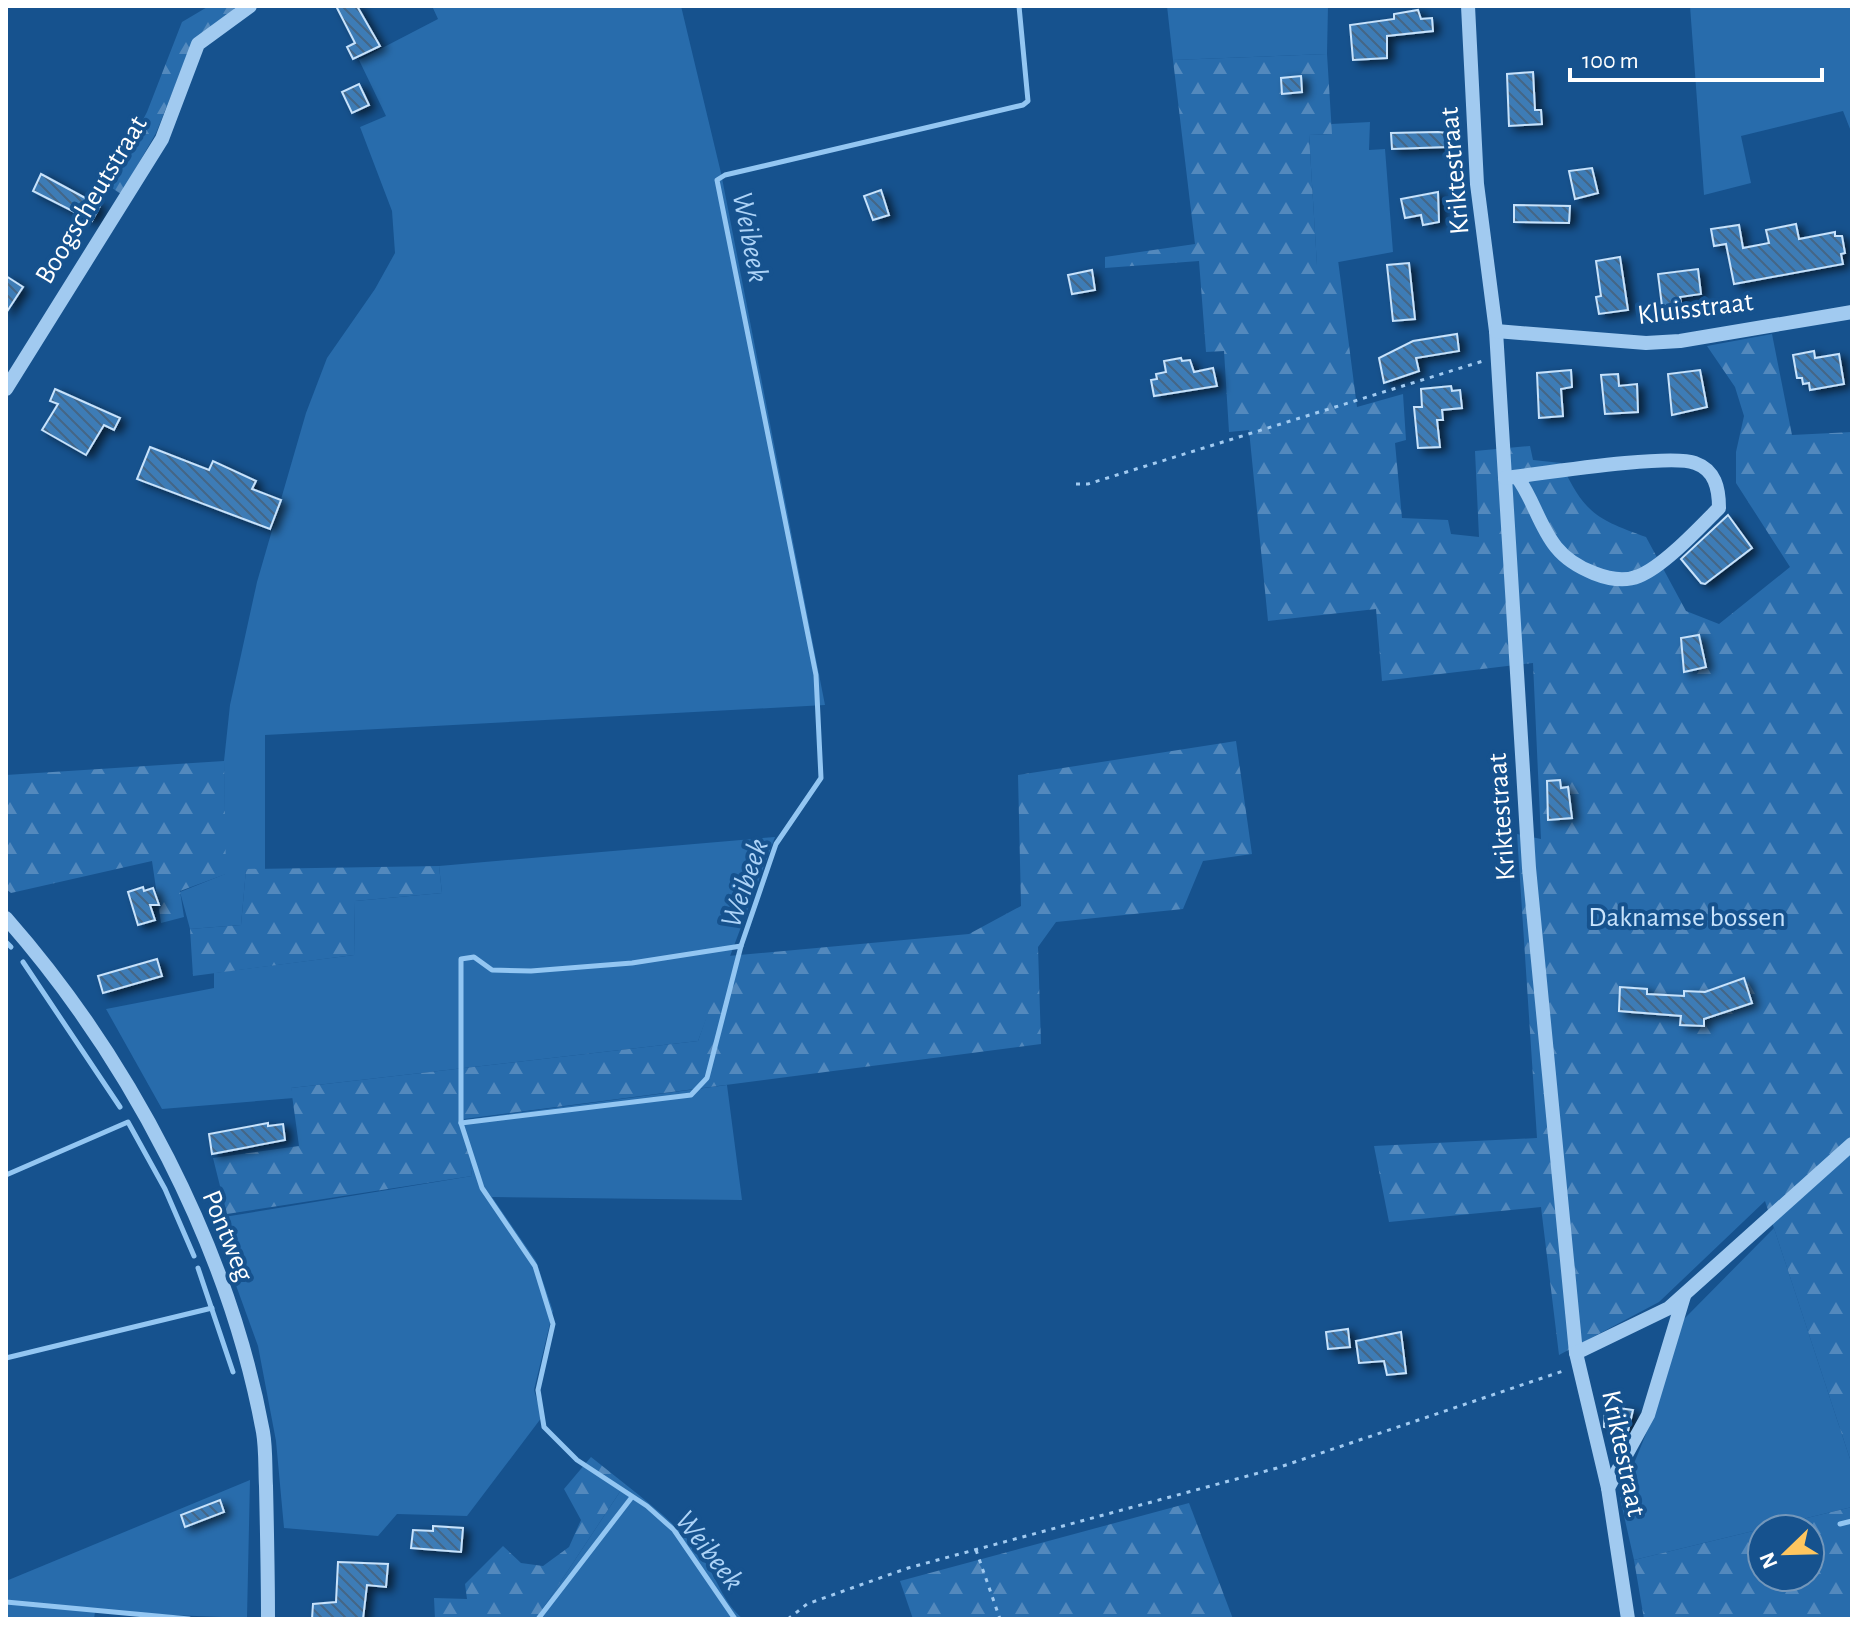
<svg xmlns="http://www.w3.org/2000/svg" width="1858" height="1625" font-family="'Alegreya Sans',sans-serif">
<defs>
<pattern id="forest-firs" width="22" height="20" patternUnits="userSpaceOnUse" patternTransform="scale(2)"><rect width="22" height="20" fill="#286cac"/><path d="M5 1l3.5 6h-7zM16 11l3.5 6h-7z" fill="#5389bd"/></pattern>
<pattern id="building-back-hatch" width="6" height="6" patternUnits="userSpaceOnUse" patternTransform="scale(2)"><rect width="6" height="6" fill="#3e7cb6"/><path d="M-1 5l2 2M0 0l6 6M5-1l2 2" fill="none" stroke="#446686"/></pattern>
<filter id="shadow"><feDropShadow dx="6" dy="3.5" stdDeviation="4" flood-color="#0009"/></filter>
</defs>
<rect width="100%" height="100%" fill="#16528e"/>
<!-- grass -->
<g fill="#286cac">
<polygon points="432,6 681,6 721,173 825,705 265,735 265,869 246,870 241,925 190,929 180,892 225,874 224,761 230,705 257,582 306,413 327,358 375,289 395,253 392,211 360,127 386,116 359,60 438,19"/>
<polygon points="1167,6 1328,6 1327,54 1173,60"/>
<polygon points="1690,6 1852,6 1852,134 1843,111 1741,136 1751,183 1704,195"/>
<polygon points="1370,122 1369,150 1385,149 1393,252 1317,266 1309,135 1331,134 1331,124"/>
<polygon points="775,837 698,1041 291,1088 294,1098 162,1109 106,1009 214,988 214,973 354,955 355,901 442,893 439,866"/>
<polygon points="727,1085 742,1200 492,1197 536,1261 553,1311 534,1390 542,1417 467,1516 397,1514 378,1536 284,1528 276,1441 258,1346 212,1219 472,1176 463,1120"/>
<polygon points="1774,1228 1852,1465 1852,1507 1634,1560 1620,1498 1652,1419 1683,1320"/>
<polygon points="250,1480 247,1618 95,1612 94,1619 6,1619 6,1581"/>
<path d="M625,1484C655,1508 684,1530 705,1562C719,1583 724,1603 743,1619H536Z"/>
</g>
<!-- forest -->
<g fill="url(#forest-firs)" fill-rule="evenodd">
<polygon points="209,6 239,6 193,41 156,133 121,194 109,186 147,112 182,22"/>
<path d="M1327,54L1332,134L1309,135L1317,265L1338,260L1357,407L1403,394L1406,440L1395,443L1402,518L1448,520L1451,534L1479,537L1475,451L1530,446L1533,460L1561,463C1584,513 1596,519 1646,537L1686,611L1719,624L1790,567L1736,483V452L1744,416L1735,387L1707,346L1772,334L1792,435L1852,432V1465L1765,1201L1659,1302L1559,1355L1541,1207L1389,1222L1374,1146L1537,1138L1517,834L1541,839L1533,663L1382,681L1376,609L1268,621L1249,430L1229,432L1224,351L1206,352L1199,261L1105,268V257L1195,244L1173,60Z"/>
<polygon points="1236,741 1252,854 1203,861 1183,909 1056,922 1038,947 1041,1044 464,1119 472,1176 227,1214 213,1158 299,1146 291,1088 698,1041 728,956 969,934 1021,906 1018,775"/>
<polygon points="224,761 226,874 180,891 184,917 161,923 152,861 11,893 6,889 6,775"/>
<polygon points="439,866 442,893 355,901 354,955 193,976 190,929 241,925 246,869"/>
<polygon points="591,1457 625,1484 536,1619 435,1619 434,1598 467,1599 465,1584 503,1546 521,1563 543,1566 569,1547 581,1520 564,1489"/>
<polygon points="1189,1503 1233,1619 913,1619 900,1581"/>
<path d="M1852,1507V1619H1644L1634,1560ZM1762,1529H1810V1577H1762Z"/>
</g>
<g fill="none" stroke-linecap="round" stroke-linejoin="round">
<!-- stream -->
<g stroke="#93c6f2" stroke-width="5">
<polyline points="6,942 11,947"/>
<polyline points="23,962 120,1107"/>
<polyline points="461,1123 461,959 474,957 492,970 531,971 632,963 741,946"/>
<polyline points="6,1175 128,1122 165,1189 194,1256"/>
<polyline points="198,1268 233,1372"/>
<polyline points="6,1358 212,1308"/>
<polyline points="1840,1524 1852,1521"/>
<polyline points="6,1602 189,1619"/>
<polyline points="538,1619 632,1497"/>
<polyline points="735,1619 674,1530 647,1506 577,1460 544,1427 538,1390 553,1324 535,1266 482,1188 461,1123 691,1095 707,1078 741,946 776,844 821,778 816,675 717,180 725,175 1023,105 1028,101 1019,6"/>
</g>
</g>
<!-- building -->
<g fill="url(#building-back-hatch)" stroke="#c7e2fb" stroke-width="2" filter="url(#shadow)">
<polygon points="336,6 357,6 380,46 353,59 347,47 355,43"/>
<polygon points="1418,10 1421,19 1432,18 1433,31 1387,36 1387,58 1353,60 1350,25 1394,19 1394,14"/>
<polygon points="1533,72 1535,110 1541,110 1542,124 1509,126 1507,74"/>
<polygon points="1301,76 1302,92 1282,94 1281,78"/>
<polygon points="359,84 369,105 352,113 342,92"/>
<polygon points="1438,132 1447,133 1448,147 1392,149 1391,133"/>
<polygon points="1592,168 1598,193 1575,199 1569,171"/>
<polygon points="41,174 100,206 92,221 33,191"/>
<polygon points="881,190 889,215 873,220 864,196"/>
<polygon points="1438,192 1439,222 1423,225 1421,215 1405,218 1401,199"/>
<polygon points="1514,205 1570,206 1569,223 1514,222"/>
<polygon points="1796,224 1799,239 1835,232 1835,236 1842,236 1845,253 1841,254 1843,264 1734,284 1726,244 1714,246 1711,229 1739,225 1743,248 1769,243 1766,230"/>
<polygon points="1620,257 1628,310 1599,314 1596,297 1601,296 1596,261"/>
<polygon points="1409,263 1415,319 1393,321 1387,265"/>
<polygon points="1698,269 1701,294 1680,297 1681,304 1662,306 1658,274"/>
<polygon points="1092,270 1095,290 1072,294 1068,275"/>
<polygon points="6,276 23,287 6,313"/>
<polygon points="1457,334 1459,351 1416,358 1419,371 1384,383 1379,358 1413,341"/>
<polygon points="1814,351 1815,358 1839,354 1844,384 1810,390 1809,383 1803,384 1802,378 1797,378 1793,355"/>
<polygon points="1181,358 1182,361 1190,360 1194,372 1213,368 1217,386 1154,396 1151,380 1157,379 1156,374 1166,372 1164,361"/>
<polygon points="1571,370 1572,387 1561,389 1563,416 1539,418 1537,373"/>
<polygon points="1700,370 1707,407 1672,415 1668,374"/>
<polygon points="1618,374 1619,386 1637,384 1638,412 1605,414 1601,375"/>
<polygon points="1451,386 1452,391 1460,390 1462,408 1442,410 1443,420 1437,420 1440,447 1418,448 1414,407 1422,407 1421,389"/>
<polygon points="55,389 120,418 114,430 104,425 86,455 42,430 58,404 50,401"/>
<polygon points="150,447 209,470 213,461 256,481 252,489 281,500 270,529 137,479"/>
<polygon points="1728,515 1752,548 1705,584 1701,583 1681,559"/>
<polygon points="1699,635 1706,667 1684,672 1681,638"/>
<polygon points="1560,780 1561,788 1568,787 1572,818 1548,820 1547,781"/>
<polygon points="143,887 144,891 153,888 159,905 150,905 155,920 138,925 128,892"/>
<polygon points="157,959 162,976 103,993 98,976"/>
<polygon points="1744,978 1752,1003 1704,1019 1704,1026 1680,1025 1681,1016 1619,1011 1620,987 1647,989 1647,994 1684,996 1684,991 1705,992"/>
<polygon points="268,1123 268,1126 283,1124 285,1140 212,1154 209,1134"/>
<polygon points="1348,1329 1350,1347 1328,1349 1326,1332"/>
<polygon points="1401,1332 1406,1373 1387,1375 1384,1361 1359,1363 1356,1341"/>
<polygon points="1605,1406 1633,1410 1628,1431 1604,1427"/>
<polygon points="220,1500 224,1512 185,1527 181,1515"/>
<polygon points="433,1526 463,1528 461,1552 411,1548 413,1530 433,1531"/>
<polygon points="338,1562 388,1564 386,1587 367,1585 363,1619 312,1619 313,1604 336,1602"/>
</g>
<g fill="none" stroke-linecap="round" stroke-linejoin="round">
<!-- path -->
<g stroke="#a1caf0" stroke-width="3" stroke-dasharray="4 6" stroke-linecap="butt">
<polyline points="1076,484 1088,484 1483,361"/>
<polyline points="976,1550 1000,1619"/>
<polyline points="788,1619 807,1604 908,1568 1277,1468 1563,1371"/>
</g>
<!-- minor -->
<g stroke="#a1caf0" stroke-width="14">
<polyline points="1468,6 1477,184 1496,331 1529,868 1576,1353 1608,1488 1628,1619"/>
<polyline points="1496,331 1646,343 1680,341 1852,312"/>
<polyline points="6,389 162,139 198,44 250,6"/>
<path d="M1505,478C1539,474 1670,453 1695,463C1715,470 1719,488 1719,508C1700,527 1664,566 1639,576C1613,587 1572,567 1556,547C1539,526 1533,498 1517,477"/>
<path d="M6,918C129,1058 229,1247 263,1432C266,1449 265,1468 266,1486C267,1530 268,1575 268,1619"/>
<polyline points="1576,1353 1669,1308 1852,1144"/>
<polyline points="1608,1488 1648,1415 1684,1296"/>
</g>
</g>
<g text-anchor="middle" stroke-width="8" stroke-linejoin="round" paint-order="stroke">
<!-- street labels -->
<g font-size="28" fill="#fff" stroke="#16528e">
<text transform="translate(1453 171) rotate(-95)" y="10">Kriktestraat</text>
<text transform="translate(90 199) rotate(-59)" y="10">Boogscheutstraat</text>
<text transform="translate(1695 307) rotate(-7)" y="10">Kluisstraat</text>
<text transform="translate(1500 817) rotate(-94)" y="10">Kriktestraat</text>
<text transform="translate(229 1235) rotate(68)" y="10">Pontweg</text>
<text transform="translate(1625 1453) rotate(78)" y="10">Kriktestraat</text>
</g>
<!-- park labels -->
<g font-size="28" fill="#c7e2fb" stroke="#16528e">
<text x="1687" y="926">Daknamse bossen</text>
</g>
<!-- water labels -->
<g font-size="30" font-style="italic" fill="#add3f7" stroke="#16528e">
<text transform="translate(751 237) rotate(79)" y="10">Weibeek</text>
<text transform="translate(744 883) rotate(-71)" y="10">Weibeek</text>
<text transform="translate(710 1550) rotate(52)" y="10">Weibeek</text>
</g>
</g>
<!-- border -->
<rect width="1858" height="1625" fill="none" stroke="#ffffff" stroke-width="16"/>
<!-- north arrow -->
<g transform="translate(1786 1553) rotate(247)"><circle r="38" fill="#16528e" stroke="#7397bb" stroke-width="2"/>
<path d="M0-6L14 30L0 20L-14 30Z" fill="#ffc65f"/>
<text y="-12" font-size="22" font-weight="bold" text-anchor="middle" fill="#ffffff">N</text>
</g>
<!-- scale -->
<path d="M1570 68v12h252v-12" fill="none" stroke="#ffffff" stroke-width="4"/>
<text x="1582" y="68" font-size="24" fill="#ffffff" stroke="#16528e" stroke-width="6" paint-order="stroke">100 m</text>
</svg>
